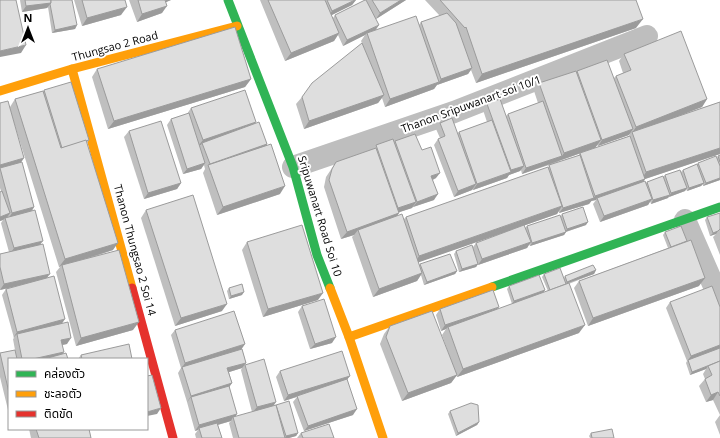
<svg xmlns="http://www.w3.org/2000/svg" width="720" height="438" font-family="'Open Sans','Noto Sans Thai',sans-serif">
<rect width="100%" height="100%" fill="#fff"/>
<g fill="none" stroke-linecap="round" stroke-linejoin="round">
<!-- street -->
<g stroke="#bebebe" stroke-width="22">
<polyline points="293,167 454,112 647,36"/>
<polyline points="685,220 720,300"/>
</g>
<!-- fast -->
<g stroke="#30b455" stroke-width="9">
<polyline points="228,0 293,167 317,255 330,288"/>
<polyline points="492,287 720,207"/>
</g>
<!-- slow -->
<g stroke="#ff9f0a" stroke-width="9">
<polyline points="72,69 132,288"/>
<polyline points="0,91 72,69 237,26"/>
<polyline points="330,288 349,337 383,438"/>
<polyline points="349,337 492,287"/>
</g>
<!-- jam -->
<polyline stroke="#e5322d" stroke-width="9" points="132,288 173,438"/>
</g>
<!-- wall -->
<g fill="#bfbfbf" fill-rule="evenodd">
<polygon points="20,0 51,0 77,25 75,29 52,33 48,7 47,8 22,12"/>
<polygon points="74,0 125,0 121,15 82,26"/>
<polygon points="129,0 171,0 166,2 162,13 137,22"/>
<polygon points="260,0 356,0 352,5 331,15 333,18 335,15 364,1 364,0 406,0 376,19 375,30 419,25 421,22 440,16 425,0 636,0 636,28 476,83 471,70 468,74 437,85 434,89 385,107 382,98 378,103 304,129 296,104 302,97 362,43 361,41 365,35 343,46 338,35 334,41 285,61"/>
<polygon points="624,54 707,99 702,107 675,117 720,102 720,154 645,179 642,182 646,183 647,182 663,177 665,175 681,172 683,170 697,164 698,163 717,158 718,156 720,155 720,180 703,186 703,184 701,186 687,191 686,189 685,191 669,197 669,196 668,198 651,204 650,201 648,205 600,222 593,204 596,200 591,201 589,204 559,213 559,211 557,214 418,262 420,266 420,264 457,271 455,274 424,285 421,275 417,281 373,297 352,237 354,235 341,239 324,187 326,177 336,162 373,149 376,145 394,142 395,141 422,150 436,178 433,180 434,200 413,207 413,206 412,208 399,212 397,216 404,219 406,217 548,168 549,165 578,156 580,153 629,136 630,134 630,133 629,135 598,146 597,145 595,148 559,161 558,162 522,174 521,170 520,171 509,175 507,178 473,190 473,189 472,190 454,197 434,145 438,139 440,138 436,129 440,123 457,134 459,132 487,122 483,110 487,104 506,116 508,114 538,103 534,91 539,83 576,72 614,78 616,76 623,73 619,61"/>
<polygon points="97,69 251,79 245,87 108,129 92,77"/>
<polygon points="44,90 89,140 87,143 113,250 96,256 133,330 76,346 56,272 60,267 59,267 11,113 21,163 34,207 32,211 40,245 46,278 62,324 67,344 62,345 63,354 68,359 9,359 9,410 8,410 0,377 0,353 15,350 13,339 14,338 2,295 6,289 25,284 0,290 0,254 9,252 1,223 3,220 0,221 0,192 1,191 0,188 0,103 10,107 15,99 43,91"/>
<polygon points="191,108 255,123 267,144 266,146 280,194 217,215 203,173 205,169 204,165 201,169 183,174 167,125 171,119 187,114"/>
<polygon points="129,131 181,183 177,189 144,199 124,137"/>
<polygon points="146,210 222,311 175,326 141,218"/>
<polygon points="720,213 720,255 713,237 716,234 710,236 705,220 707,217"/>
<polygon points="562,214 586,225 566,232 564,235 530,246 529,244 527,248 478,265 478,264 476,267 459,272 454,254 456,251 473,247 476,243 525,228 527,226 561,216"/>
<polygon points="665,232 699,286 588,326 574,288 579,281 668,248 663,235"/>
<polygon points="247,242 318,300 263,317 242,250"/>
<polygon points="596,270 594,274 566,285 579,333 457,377 442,335 446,329 441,331 436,315 440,309 497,310 512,304 507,289 509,286 545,290 543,293 548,291 542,277 544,274 564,278 565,276"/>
<polygon points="229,288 242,295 229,299 227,291"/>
<polygon points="670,302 720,307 720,435 715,422 720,415 713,400 706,402 699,386 705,379 703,374 706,369 690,375 686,363 687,361 666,308"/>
<polygon points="302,306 332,343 310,349 298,312"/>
<polygon points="390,326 457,375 451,383 402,401 380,344 384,334"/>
<path d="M175,330L242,349L246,363L245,365L273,406H276V405L298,433L296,436L289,438H233L229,423L231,421L218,425L222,438H196L195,434L198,430L195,431L187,402L188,401L187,402L178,373L181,368L171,335ZM242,368L241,370L252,412L236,417L229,386L232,383L229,372Z"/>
<polygon points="81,355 132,359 78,359"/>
<polygon points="280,371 350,376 347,379 353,415 304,431 293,402 297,397 284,401 276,377"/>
<polygon points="450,411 479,422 477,425 456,436 448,414"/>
<polygon points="29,429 89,429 91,438 31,438"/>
<polygon points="301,433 334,438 297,438"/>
<polygon points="591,433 614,438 590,438 589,436"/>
</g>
<!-- shaded-wall -->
<g fill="#9b9b9b">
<polygon points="166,0 171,0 164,3"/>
<polygon points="355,0 356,0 352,5 328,17 332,11"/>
<polygon points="401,0 406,0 376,19 380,13"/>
<polygon points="51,3 47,8 22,12 26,6"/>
<polygon points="167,6 162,13 137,22 142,14"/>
<polygon points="127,7 121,15 82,26 87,18"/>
<polygon points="643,19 636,28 476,83 482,74"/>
<polygon points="77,25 75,29 52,33 55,30"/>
<polygon points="379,25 375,31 367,33 365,35 343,46 347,40"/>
<polygon points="339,33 334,41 285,61 291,53"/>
<polygon points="26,45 21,53 0,57 0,51"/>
<polygon points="472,68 468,74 437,85 441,79"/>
<polygon points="251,79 245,87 108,129 114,121"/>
<polygon points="439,82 434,89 385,107 390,99"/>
<polygon points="384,95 378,103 304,129 309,121"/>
<polygon points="707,99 702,107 633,134 632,133 636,127"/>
<polygon points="256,122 252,127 202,143 201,145 199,145 203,140"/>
<polygon points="633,129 629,135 598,146 602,140"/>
<polygon points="601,140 595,148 522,174 526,168 562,156 564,153"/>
<polygon points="267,144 263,150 210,165"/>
<polygon points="720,148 720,154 645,179 641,185 597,198 596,200 591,201 595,196 641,180 646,172"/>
<polygon points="24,158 20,164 0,168 0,165"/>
<polygon points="205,163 201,169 183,174 187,169"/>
<polygon points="524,166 520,171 509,175 507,178 473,190 477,184 509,173 511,170"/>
<polygon points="440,173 436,178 427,182 431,176"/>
<polygon points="720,178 720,180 703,186 706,183"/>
<polygon points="181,183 177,189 144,199 148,193"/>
<polygon points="704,183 701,186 687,191 689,188"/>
<polygon points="476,184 472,190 454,197 458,191"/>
<polygon points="285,186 280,194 217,215 223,207"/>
<polygon points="687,188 685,191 669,197 671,193"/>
<polygon points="438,194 434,200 413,207 417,202"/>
<polygon points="670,195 668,198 651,204 653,200"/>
<polygon points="594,198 589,204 559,213 563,208"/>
<polygon points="652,199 648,205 600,222 604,216"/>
<polygon points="416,202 412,208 394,214 398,208"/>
<polygon points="562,206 557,214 414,264 419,256"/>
<polygon points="34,207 30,213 8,219 12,213"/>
<polygon points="10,213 6,219 5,218 3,220 0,221 0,217"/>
<polygon points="399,213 394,220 358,230 354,235 341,239 347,232"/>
<polygon points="588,222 586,225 565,232 567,229"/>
<polygon points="718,231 716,234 710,236 713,233"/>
<polygon points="566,232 564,235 530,246 532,243"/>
<polygon points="43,241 39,246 10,254 14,248"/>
<polygon points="531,242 527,248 478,265 482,259"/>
<polygon points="118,243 113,250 62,266 62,265 59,267 65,259"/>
<polygon points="478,264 476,267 459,272 462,269"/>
<polygon points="596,270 594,274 565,284 567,282"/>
<polygon points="457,271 455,274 424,285 427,282"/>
<polygon points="422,273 417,281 373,297 379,289"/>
<polygon points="50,274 46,279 0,290 4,284"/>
<polygon points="705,278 699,286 588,326 593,318"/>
<polygon points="545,290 543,293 512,304 514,301"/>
<polygon points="244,292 242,295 229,299 231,296"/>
<polygon points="323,293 318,300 263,317 268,309"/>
<polygon points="227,304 222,311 175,326 181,318"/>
<polygon points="499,307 495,312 448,327 446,329 441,331 445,325"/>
<polygon points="65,319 61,325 17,334 13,338 17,332"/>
<polygon points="139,322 133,330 76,346 81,338"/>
<polygon points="585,325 579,333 457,377 463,369"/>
<polygon points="336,337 332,343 310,349 315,344"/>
<polygon points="71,338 67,344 57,346 61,340"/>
<polygon points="245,344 241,350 181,369 185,363"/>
<polygon points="720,345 720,349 688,360 691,356"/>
<polygon points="64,352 60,358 55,359 33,359"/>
<polygon points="246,363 242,368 223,374 227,368"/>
<polygon points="708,366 706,369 690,375 692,372"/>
<polygon points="457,375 451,383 402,401 408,393"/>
<polygon points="350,376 346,381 297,396 296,397 284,401 288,395"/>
<polygon points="232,383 228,389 191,397 188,401 187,402 191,396"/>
<polygon points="718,392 713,400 706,402 711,395"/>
<polygon points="276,402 272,408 252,413 257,407"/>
<polygon points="161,408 157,414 147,416 147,412"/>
<polygon points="357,409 353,415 304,431 308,426"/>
<polygon points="237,414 234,419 233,417 231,421 199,430 199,428 198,430 195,431 199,425"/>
<polygon points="479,422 477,425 456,436 458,433"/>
<polygon points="298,433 296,436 289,438 285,438 286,436"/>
</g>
<!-- building -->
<g fill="#dedede" stroke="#9b9b9b">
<polygon points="0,0 16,0 26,45 0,51"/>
<polygon points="25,0 51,0 51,3 26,6"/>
<polygon points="51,0 72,0 77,25 55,30 50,4 51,3"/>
<polygon points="82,0 125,0 127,7 87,18"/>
<polygon points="138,0 165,0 167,6 142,14"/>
<polygon points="268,0 325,0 339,33 291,53"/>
<polygon points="327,0 355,0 332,11"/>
<polygon points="365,0 366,0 379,25 347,40 335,15"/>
<polygon points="372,0 401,0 380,13"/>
<polygon points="440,0 636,0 643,19 482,74 466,27 465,28"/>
<polygon points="447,13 456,23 472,68 441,79 421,22"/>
<polygon points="416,16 439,82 390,99 367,33"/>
<polygon points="235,27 251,79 114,121 97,69"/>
<polygon points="681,31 707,99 636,127 616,76 631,70 624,54"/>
<polygon points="362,43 384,95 309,121 302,97 312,83"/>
<polygon points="607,60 633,129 602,140 577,71"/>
<polygon points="576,71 601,140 564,153 539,83"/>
<polygon points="71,82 89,140 62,148 44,90"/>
<polygon points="245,90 256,122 203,140 191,108"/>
<polygon points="43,91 61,148 86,140 118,243 65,259 15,99"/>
<polygon points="500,99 524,166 511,170 487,104"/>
<polygon points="8,101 24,158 0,165 0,103"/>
<polygon points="543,101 562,156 526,168 508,114"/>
<polygon points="720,102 720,148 646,172 632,132"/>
<polygon points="189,113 205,163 187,169 171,119"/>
<polygon points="452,118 476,184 458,191 438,139 445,136 440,123"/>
<polygon points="492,120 511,172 477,184 459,132"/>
<polygon points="161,121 181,183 148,193 129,131"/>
<polygon points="259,122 267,144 210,164 202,143"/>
<polygon points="415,134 422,150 431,147 440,173 431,176 438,194 417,202 395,141"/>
<polygon points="630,136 645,179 595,196 580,153"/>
<polygon points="393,139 416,202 398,208 376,145"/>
<polygon points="271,144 285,186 223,207 208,165"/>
<polygon points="376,148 399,213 347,232 329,180 332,169 336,162"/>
<polygon points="580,155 594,198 563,208 549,165"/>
<polygon points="720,155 720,162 718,156"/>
<polygon points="716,156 720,166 720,178 706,183 698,163"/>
<polygon points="22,162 34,207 12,213 0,168"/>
<polygon points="697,164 704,183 689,188 683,170"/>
<polygon points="548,167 562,206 419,256 406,217"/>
<polygon points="680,170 687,188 671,193 665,175"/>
<polygon points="663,176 670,195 653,200 647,182"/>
<polygon points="645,181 652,199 604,216 597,198"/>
<polygon points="2,191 10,213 0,217 0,192"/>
<polygon points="193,195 227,304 181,318 146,210"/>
<polygon points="583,207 588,222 567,229 562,214"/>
<polygon points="35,210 43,241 14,248 5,218"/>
<polygon points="720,213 720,229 718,231 713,233 707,217"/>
<polygon points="402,214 422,273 379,289 358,230"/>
<polygon points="560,215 566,232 532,243 527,226"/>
<polygon points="302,225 323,293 268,309 247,242"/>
<polygon points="524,225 531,242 482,259 476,243"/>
<polygon points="681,226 687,241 671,247 665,232"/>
<polygon points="691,240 705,278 593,318 579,281"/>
<polygon points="43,244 50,274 4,284 0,267 0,254"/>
<polygon points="472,245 478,264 462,269 456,251"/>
<polygon points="119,250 139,322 81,338 62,265"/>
<polygon points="450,254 457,271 427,282 420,264"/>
<polygon points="593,265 596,270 567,282 565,276"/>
<polygon points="560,268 566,284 550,290 544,274"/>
<polygon points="539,275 545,290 514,301 509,286"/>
<polygon points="54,276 65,319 17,332 6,289"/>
<polygon points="569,283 585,325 463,369 448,327"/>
<polygon points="242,284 244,292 231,296 229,288"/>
<polygon points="712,286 720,307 720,345 691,356 670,302"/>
<polygon points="493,290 499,307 445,325 440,309"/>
<polygon points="324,299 336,337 315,344 302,306"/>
<polygon points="234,311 245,344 185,363 175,330"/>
<polygon points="432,311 457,375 408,393 386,337 390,326"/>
<polygon points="68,322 71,338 61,340 64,352 33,359 22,359 17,334"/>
<polygon points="129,344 132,359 82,359 81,355"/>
<polygon points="720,348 720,361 692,372 688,360"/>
<polygon points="242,349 246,363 227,368 232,383 191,396 182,367"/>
<polygon points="15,350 17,359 9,359 9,393 0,353"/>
<polygon points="342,351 350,376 288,395 280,371"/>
<polygon points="66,353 68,359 44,359"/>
<polygon points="264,359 276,402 257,407 245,365"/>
<polygon points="720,361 720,396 718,392 711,395 705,379 712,375 708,366"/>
<polygon points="152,375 161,408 147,412 147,376"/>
<polygon points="347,379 357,409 308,426 297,396"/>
<polygon points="229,386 237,414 199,425 191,397"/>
<polygon points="289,401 298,433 286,436 276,405"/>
<polygon points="471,403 478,405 479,422 458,433 450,411"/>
<polygon points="276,405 285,438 239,438 233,417"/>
<polygon points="217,423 222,438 202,438 199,428"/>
<polygon points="329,424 334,438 303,438 301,433"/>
<polygon points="36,429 89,429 91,438 39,438"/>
<polygon points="612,429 614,438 592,438 591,433"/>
</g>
<g text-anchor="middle" stroke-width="4" stroke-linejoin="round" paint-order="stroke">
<!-- street labels -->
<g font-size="11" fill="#000" stroke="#fff">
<text transform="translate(115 46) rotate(-15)" y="4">Thungsao 2 Road</text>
<text transform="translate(471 104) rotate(-20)" y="4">Thanon Sripuwanart soi 10/1</text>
<text transform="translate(320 216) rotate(73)" y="4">Sripuwanart Road Soi 10</text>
<text transform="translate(135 250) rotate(75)" y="4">Thanon Thungsao 2 Soi 14</text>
</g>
</g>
<!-- legend -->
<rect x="8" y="358" width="140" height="72" fill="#ffffff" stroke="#999999"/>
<rect x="16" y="371" width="20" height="6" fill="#30b455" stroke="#999999"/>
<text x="44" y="378" font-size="12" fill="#000000">คล่องตัว</text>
<rect x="16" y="391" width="20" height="6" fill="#ff9f0a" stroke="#999999"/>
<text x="44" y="398" font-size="12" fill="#000000">ชะลอตัว</text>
<rect x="16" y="411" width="20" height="6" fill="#e5322d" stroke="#999999"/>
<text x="44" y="418" font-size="12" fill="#000000">ติดขัด</text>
<!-- north arrow -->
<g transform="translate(28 28)" stroke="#ffffff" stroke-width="3" paint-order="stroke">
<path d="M0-3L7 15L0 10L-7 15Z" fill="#000000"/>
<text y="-6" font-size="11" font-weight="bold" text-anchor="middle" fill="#000000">N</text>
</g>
</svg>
